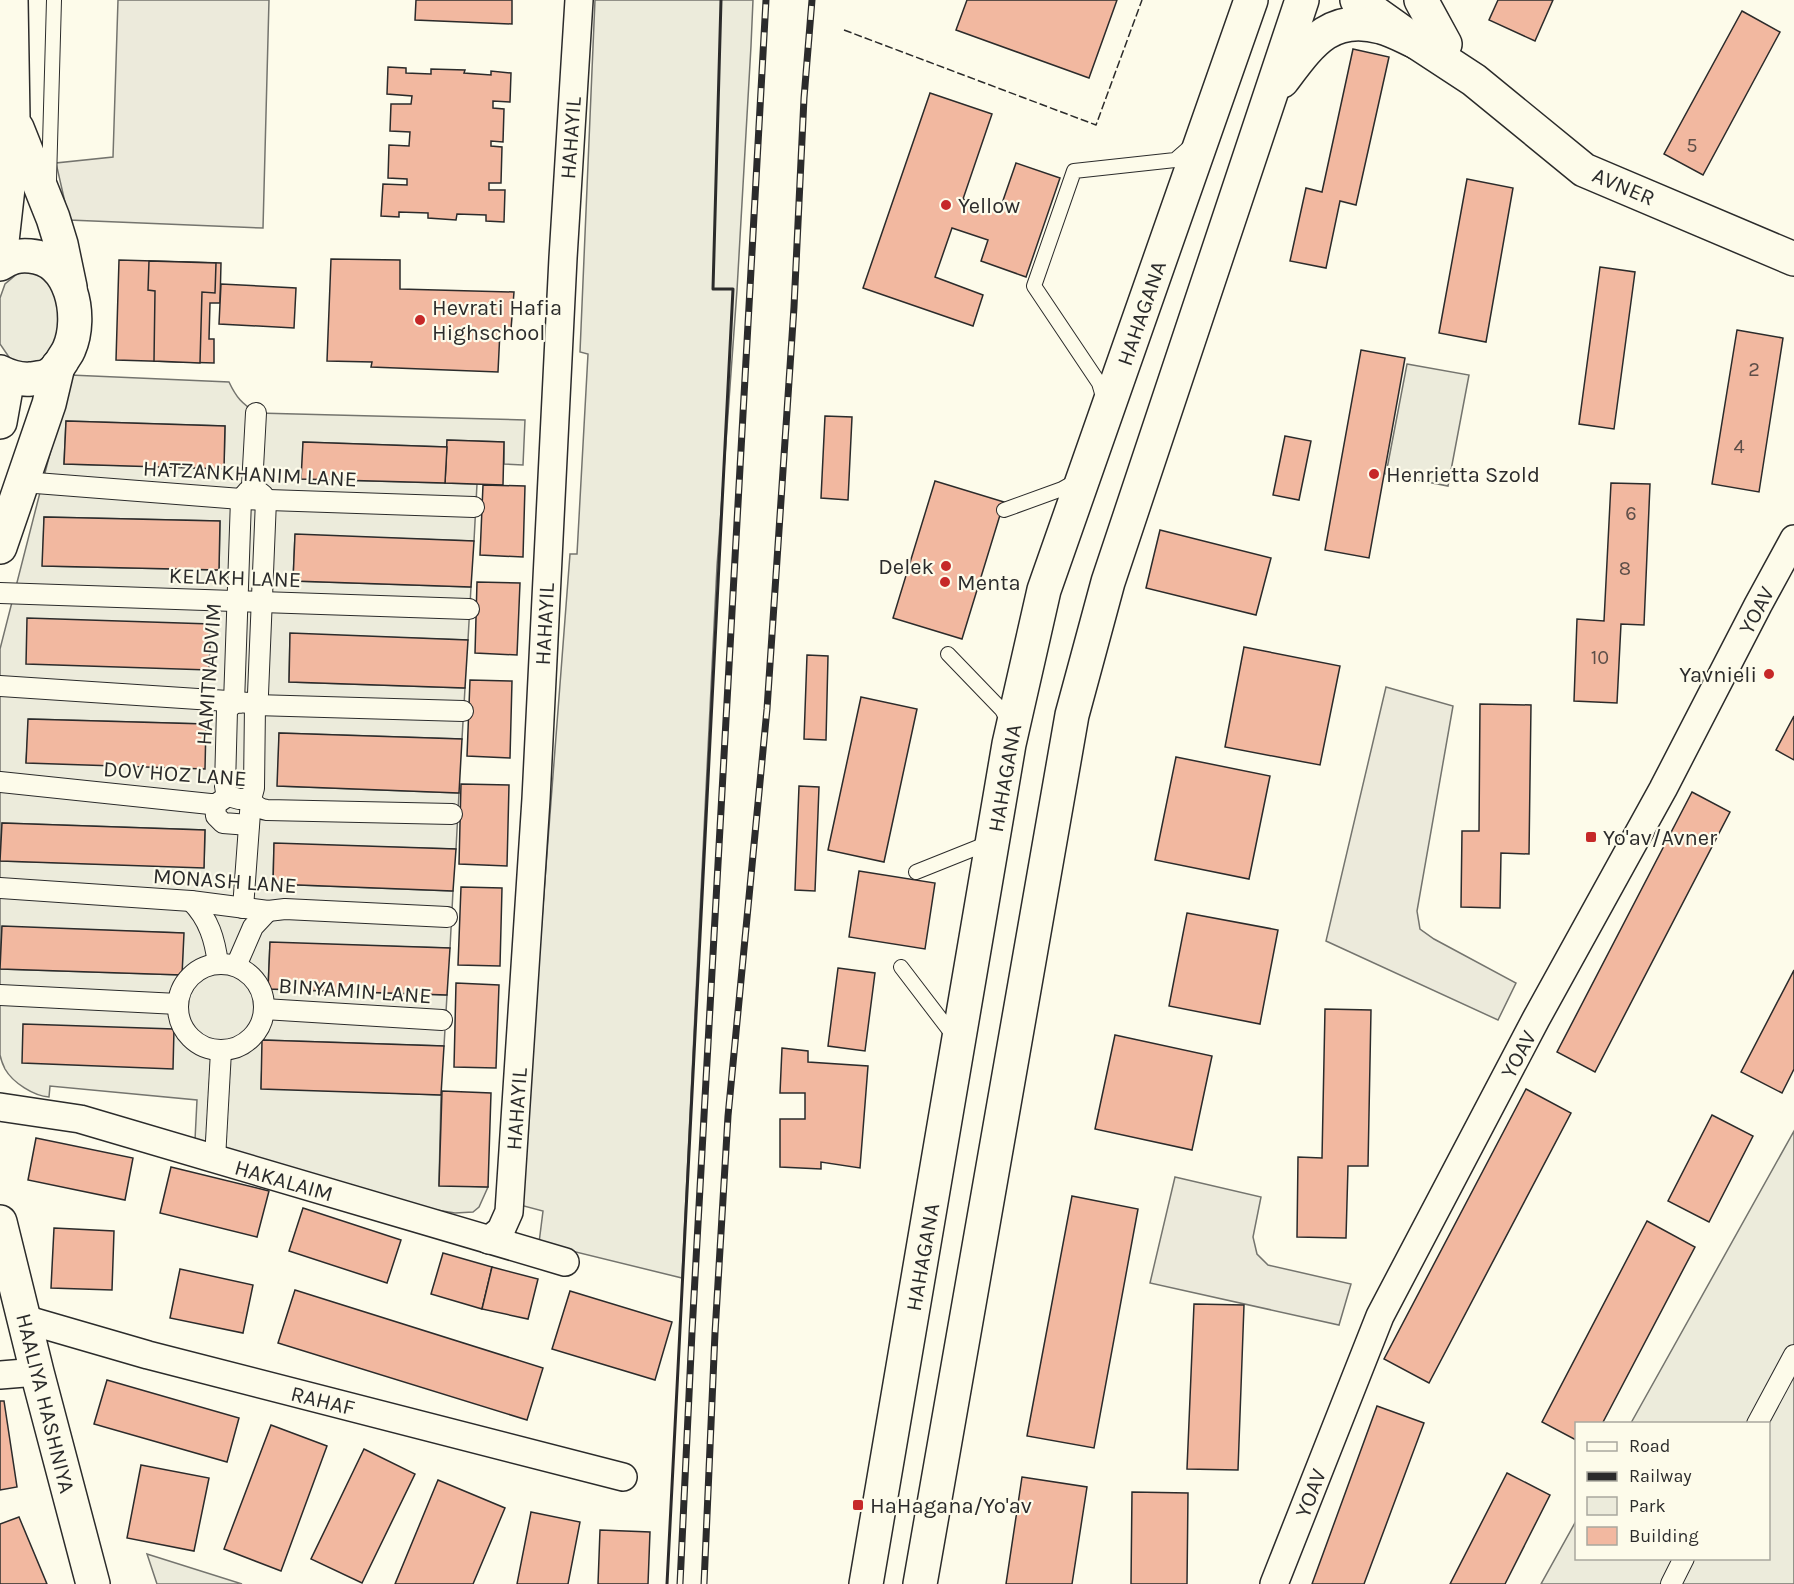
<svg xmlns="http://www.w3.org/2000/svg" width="1794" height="1584" font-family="Karla,sans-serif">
<rect width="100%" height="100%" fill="#fdfbea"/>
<!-- green -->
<g fill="#ecebdb" stroke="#74746e" stroke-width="1.5" fill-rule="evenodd">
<polygon points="595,0 753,0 751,46 737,290 717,566 682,1278 539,1243 543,1211 520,1205 570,554 577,554 588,354 580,352"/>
<path d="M27,271L47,278C59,300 69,338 46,357C42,360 35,364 30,364C24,364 17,361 11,360L0,344V298L5,284L17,274Z"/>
<polygon points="1407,364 1469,375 1448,486 1386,474"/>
<path d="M70,375L229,382C236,397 242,404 257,413L525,420L523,465L504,464V442L447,440V447L303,442L302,479L477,484L474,541L295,535L293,581L471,587L468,640L290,634L289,682L465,688L462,739L279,733L278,786L459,793L456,849L274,844L273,884L453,891L450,948L270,943L268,989L447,995L444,1046L263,1040L261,1088L441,1095L439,1185L488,1187L479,1207L473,1212L455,1213L412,1206L195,1140L197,1100L50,1086L49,1097C34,1096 13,1083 5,1069C3,1065 1,1060 0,1055V649ZM66,421L225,426L224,468L64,464ZM44,517L220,521L219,570L43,566ZM29,719L205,724L26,762ZM2,823L205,830L204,867L1,861ZM2,927L183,933L182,975L1,969Z"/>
<polygon points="1794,1131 1794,1584 1541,1584 1576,1521 1576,1558 1768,1558 1768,1424 1631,1423"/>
<polygon points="147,1554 242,1584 157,1584"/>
</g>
<!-- parking -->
<g fill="#eceadb" stroke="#74746e" stroke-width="1.5">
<polygon points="118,0 269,0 263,228 69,220 56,163 113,157"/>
<polygon points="1386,687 1453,706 1417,911 1420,929 1434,939 1516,983 1498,1020 1326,941"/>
<polygon points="1175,1177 1261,1197 1253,1237 1257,1254 1268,1265 1351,1284 1339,1325 1150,1283"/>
</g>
<!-- building -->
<g fill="#f2b8a0" stroke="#2b2b2b" stroke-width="1.5">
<polygon points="416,0 512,0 512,24 415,20"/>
<polygon points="967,0 1117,0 1089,78 956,30"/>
<polygon points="1498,0 1553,0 1535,41 1489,20"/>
<polygon points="1742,11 1780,32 1703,175 1664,154"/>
<polygon points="1353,49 1389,57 1356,205 1340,201 1326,268 1290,261 1306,188 1322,192"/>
<polygon points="388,67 406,68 406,73 431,74 431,69 465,70 464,73 491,75 491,71 511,73 510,102 493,101 493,108 504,109 503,142 491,141 491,146 502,147 501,183 489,183 489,190 505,190 504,222 486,221 486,215 457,214 456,220 428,218 428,213 399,212 399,217 381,216 383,184 407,185 407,179 388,178 389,145 409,146 410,132 390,131 391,104 411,104 412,96 387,94"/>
<polygon points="930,93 992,114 963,199 999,212 1016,163 1060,178 1026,277 981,261 988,240 952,228 935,277 983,295 973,326 863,288"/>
<polygon points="1467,179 1513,188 1486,342 1439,333"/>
<polygon points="331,259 400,260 400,289 514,292 511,329 500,331 498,372 371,367 372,362 327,361"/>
<polygon points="119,260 221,263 220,303 210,303 209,339 214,339 214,363 116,360"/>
<polygon points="149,261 216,263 215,293 202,292 200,363 154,361 155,291 148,290"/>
<polygon points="1600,267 1635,272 1614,429 1579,424"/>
<polygon points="221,284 296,288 294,328 219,324"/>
<polygon points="1737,330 1783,338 1759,492 1712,484"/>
<polygon points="1361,350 1405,358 1369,558 1325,550"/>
<polygon points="825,416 852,417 848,500 821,498"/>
<polygon points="66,421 225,426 224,469 64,464"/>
<polygon points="1285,436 1311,441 1299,500 1273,495"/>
<polygon points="447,440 504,442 503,485 445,483"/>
<polygon points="303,442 447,447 445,483 301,479"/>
<polygon points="935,481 1004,502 962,639 893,618"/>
<polygon points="1611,483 1650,484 1644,625 1621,624 1617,703 1574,701 1577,619 1604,621"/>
<polygon points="483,485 525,486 523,557 480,555"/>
<polygon points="44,517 220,521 219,570 42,566"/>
<polygon points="1160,530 1271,558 1256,615 1146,588"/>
<polygon points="295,534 474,541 471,587 293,581"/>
<polygon points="477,582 520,583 517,655 475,653"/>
<polygon points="27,618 211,624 209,670 26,664"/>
<polygon points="290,633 468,640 465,688 289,682"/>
<polygon points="1244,647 1340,666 1320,765 1225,747"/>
<polygon points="807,655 828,656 826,740 804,739"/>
<polygon points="470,680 512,681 510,758 467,756"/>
<polygon points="861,697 917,709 884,862 828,850"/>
<polygon points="1480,704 1531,705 1529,854 1501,853 1500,908 1461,907 1462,831 1479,831"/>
<polygon points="1794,716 1794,760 1776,750"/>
<polygon points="28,719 206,724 205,769 26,763"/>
<polygon points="279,733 462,739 459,793 277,786"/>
<polygon points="1176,757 1270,776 1249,879 1155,860"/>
<polygon points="461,784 509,785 507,866 459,864"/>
<polygon points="799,786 819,787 815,891 795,890"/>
<polygon points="1692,792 1730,812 1595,1072 1557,1052"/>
<polygon points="2,823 205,830 204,868 0,861"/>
<polygon points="274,843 456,849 453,891 273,884"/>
<polygon points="859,871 935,883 925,949 849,937"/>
<polygon points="461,887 502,888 500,966 458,965"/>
<polygon points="1187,913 1278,930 1260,1024 1169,1006"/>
<polygon points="2,926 184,933 182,975 0,969"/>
<polygon points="270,942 450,948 447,995 268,989"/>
<polygon points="838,968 875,973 865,1051 828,1046"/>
<polygon points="1794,970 1794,1069 1782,1093 1741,1072"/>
<polygon points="456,983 499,985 496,1068 454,1067"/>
<polygon points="1325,1009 1371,1010 1368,1166 1348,1166 1346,1238 1297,1237 1298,1157 1322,1158"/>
<polygon points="23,1024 174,1029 173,1069 22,1063"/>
<polygon points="1115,1035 1212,1056 1192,1150 1095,1129"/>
<polygon points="262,1040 444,1046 441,1095 261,1089"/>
<polygon points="782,1048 808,1051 808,1062 868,1066 860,1168 821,1162 821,1169 780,1167 780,1119 805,1119 805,1093 780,1093"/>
<polygon points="1526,1089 1571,1113 1429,1383 1384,1359"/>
<polygon points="442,1091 491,1093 488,1187 439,1186"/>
<polygon points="1712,1115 1753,1136 1709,1222 1668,1201"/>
<polygon points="36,1138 133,1158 125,1200 28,1180"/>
<polygon points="171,1167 269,1191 257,1237 160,1213"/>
<polygon points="1072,1196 1138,1209 1094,1448 1027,1436"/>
<polygon points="303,1208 401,1240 387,1283 289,1251"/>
<polygon points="1647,1221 1695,1247 1602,1424 1576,1424 1576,1440 1542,1422"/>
<polygon points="54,1228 114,1231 112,1290 51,1288"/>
<polygon points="443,1253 492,1267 482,1309 431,1294"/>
<polygon points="492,1267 538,1279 528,1319 482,1309"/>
<polygon points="180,1269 253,1285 243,1333 170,1318"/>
<polygon points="295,1290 543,1368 527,1420 278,1343"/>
<polygon points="570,1291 672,1322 655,1380 552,1349"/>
<polygon points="1194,1304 1244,1305 1238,1470 1187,1469"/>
<polygon points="107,1380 239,1418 227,1462 94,1424"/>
<polygon points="0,1401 4,1401 17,1487 0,1490"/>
<polygon points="1377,1406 1424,1423 1364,1584 1312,1584"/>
<polygon points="271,1425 327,1446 281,1571 224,1549"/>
<polygon points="364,1449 415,1474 362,1583 311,1559"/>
<polygon points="141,1465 209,1478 194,1551 127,1538"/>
<polygon points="1507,1473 1550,1495 1505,1584 1450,1584"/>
<polygon points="1022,1477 1087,1487 1072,1584 1006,1584"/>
<polygon points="438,1480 505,1508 473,1584 395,1584"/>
<polygon points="1132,1492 1188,1493 1187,1584 1131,1584"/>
<polygon points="531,1512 580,1522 568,1584 517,1584"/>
<polygon points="19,1517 47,1584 0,1584 0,1524"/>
<polygon points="600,1530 650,1532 648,1584 598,1584"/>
</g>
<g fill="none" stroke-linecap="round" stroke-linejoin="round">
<defs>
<g id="service">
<polyline points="49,180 54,0"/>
<polyline points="1104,400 1099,383 1034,286 1074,171 1175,160 1191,146"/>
<polyline points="1004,510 1062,489 1078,480"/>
<polyline points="948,654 1002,710 1010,724"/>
<polyline points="916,872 991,842"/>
<polyline points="901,967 956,1039"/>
</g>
<g id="pedestrian">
<polyline points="23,482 241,499 474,507"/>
<polyline points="0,593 469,609"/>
<path d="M0,686L228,701C237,705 246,700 255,705L463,711"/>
<path d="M0,782L210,804H216L228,796L239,799H251C255,806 259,809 267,810L452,814"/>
<polyline points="228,796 226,792 225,786 227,710 234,703 241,499 248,491"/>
<polyline points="215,804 216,816 223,823 249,825"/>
<polyline points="0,888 191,901 268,911 285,909 447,917"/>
<path d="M191,901C209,919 215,940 218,964"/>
<polyline points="243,908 251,799 254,788 255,705 258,694 266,500 263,495 252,486 256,413"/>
<circle cx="221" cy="1007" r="43"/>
<polyline points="236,966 253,927 268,911"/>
<polyline points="0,995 178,1004"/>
<polyline points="264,1009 442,1020"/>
<polyline points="215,1159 221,1051"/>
<polyline points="1757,1424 1794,1355"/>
<polyline points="1671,1584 1684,1558"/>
</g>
<g id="minor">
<polyline points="0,1107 80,1119 565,1262"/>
<polyline points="489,1240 501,1230 509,1212 536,799 563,258 579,0"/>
<polyline points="24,1319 148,1355 623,1477"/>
<polyline points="0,1375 37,1372"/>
<polyline points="1274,1584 1380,1316 1536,1019 1663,789 1758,605 1794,539"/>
</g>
<g id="tertiary">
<polyline points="1357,0 1416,42 1474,80 1584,170 1794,259"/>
<polyline points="17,128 53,218 61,244 70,287"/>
<polyline points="0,259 9,179 13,118 11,0"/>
<path d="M0,264C10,257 18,255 30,256C72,259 83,317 69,349C67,354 64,357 62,361C59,366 54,372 49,375C44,378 37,378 31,379C20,380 10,377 0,372"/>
<polyline points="0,422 8,377"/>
<polyline points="0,547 49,404 58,366"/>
<polyline points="0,1222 37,1372 93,1584"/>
</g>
<g id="trunk">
<polyline points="1421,0 1445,44"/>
<path d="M1282,81C1310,44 1330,13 1381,27C1393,30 1405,37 1416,42"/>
<polyline points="866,1584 1009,744 1044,590 1251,0"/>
<polyline points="920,1584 1072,715 1108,582 1302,0"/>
</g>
</defs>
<!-- service casing -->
<use href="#service" stroke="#2b2b2b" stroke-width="16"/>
<!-- pedestrian casing -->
<use href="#pedestrian" stroke="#2b2b2b" stroke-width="22"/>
<!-- minor casing -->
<use href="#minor" stroke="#2b2b2b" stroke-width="30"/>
<!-- tertiary casing -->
<use href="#tertiary" stroke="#2b2b2b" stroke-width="36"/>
<!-- trunk casing -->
<use href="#trunk" stroke="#2b2b2b" stroke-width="36"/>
<!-- service -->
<use href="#service" stroke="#fdfbea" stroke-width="14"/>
<!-- pedestrian -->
<use href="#pedestrian" stroke="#fdfbea" stroke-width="20"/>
<!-- minor -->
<use href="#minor" stroke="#fdfbea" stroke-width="27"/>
<!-- tertiary -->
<use href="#tertiary" stroke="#fdfbea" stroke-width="33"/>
<!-- trunk -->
<use href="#trunk" stroke="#fdfbea" stroke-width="33"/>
<defs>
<g id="rail">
<polyline points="680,1584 692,1332 766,0"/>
<polyline points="704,1584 715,1333 728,1116 767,709 794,307 804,98 812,0"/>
</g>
</defs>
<!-- rail casing -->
<use href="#rail" stroke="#2b2b2b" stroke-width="7"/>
<!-- rail -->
<use href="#rail" stroke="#fdfbea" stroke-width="4.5" stroke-dasharray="14" stroke-linecap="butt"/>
<!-- fence -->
<polyline stroke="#2b2b2b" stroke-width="1.5" stroke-dasharray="8 3" stroke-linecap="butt" points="844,30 1096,125 1142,0"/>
<!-- wall -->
<polyline stroke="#2b2b2b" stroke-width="3" points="667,1584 733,289 713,289 721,0"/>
</g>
<!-- markers -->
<g fill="#c62828" stroke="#fdfbea" stroke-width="2">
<circle cx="946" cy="205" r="6"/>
<circle cx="420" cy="320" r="6"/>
<circle cx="1374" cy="474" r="6"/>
<circle cx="946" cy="566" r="6"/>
<circle cx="945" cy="582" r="6"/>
<circle cx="1769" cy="674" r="6"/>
<rect x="1585" y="831" width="12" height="12" rx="3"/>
<rect x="852" y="1499" width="12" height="12" rx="3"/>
</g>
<g text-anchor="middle" stroke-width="4.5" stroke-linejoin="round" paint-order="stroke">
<!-- number labels -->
<g font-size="20" fill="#5d4e48">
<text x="1692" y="152">5</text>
<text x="1754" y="376">2</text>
<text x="1739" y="453">4</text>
<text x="1631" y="520">6</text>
<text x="1625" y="575">8</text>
<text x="1600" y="664">10</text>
</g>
<!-- street labels -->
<g font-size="22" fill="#2b2b2b" stroke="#fdfbea">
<text transform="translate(570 138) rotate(-86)" y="8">HAHAYIL</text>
<text transform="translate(1624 186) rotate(23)" y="8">AVNER</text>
<text transform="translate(1141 313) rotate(-71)" y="8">HAHAGANA</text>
<text transform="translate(250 473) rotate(3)" y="8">HATZANKHANIM LANE</text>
<text transform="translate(235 577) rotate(2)" y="8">KELAKH LANE</text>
<text transform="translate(1756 610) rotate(-62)" y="8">YOAV</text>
<text transform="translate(544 624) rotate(-87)" y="8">HAHAYIL</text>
<text transform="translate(208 674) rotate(-86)" y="8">HAMITNADVIM</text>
<text transform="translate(175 773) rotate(4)" y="8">DOV HOZ LANE</text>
<text transform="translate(1004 778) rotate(-80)" y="8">HAHAGANA</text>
<text transform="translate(225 880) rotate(4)" y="8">MONASH LANE</text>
<text transform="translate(355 990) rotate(4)" y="8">BINYAMIN LANE</text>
<text transform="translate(1518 1054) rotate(-62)" y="8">YOAV</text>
<text transform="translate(516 1109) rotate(-86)" y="8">HAHAYIL</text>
<text transform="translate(284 1180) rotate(16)" y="8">HAKALAIM</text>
<text transform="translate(922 1257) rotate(-80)" y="8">HAHAGANA</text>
<text transform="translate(323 1400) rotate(14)" y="8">RAHAF</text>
<text transform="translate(46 1403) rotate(76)" y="8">HAALIYA HASHNIYA</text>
<text transform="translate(1310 1493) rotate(-69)" y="8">YOAV</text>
</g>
<!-- poi labels -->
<g font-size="22" fill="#2b2b2b" stroke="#fdfbea" text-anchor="start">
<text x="958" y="213">Yellow</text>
<text x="432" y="315">Hevrati Hafia<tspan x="432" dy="25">Highschool</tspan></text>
<text x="1386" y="482">Henrietta Szold</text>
<text x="934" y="574" text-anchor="end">Delek</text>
<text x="957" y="590">Menta</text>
<text x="1757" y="682" text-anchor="end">Yavnieli</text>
<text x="1603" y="845">Yo'av/Avner</text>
<text x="870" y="1513">HaHagana/Yo'av</text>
</g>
</g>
<!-- legend -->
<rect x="1575" y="1422" width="195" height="138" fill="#fdfbea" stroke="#a9a89e" stroke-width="1.5"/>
<rect x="1587" y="1442" width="30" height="9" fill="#fdfbea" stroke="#a9a89e" stroke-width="1.5"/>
<text x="1629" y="1452" font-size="18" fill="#2b2b2b">Road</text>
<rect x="1587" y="1472" width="30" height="9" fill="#2b2b2b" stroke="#a9a89e" stroke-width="1.5"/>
<text x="1629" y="1482" font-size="18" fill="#2b2b2b">Railway</text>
<rect x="1587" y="1497" width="30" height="18" fill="#ecebdb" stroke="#a9a89e" stroke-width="1.5"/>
<text x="1629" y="1512" font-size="18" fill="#2b2b2b">Park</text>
<rect x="1587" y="1527" width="30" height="18" fill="#f2b8a0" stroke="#a9a89e" stroke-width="1.5"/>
<text x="1629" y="1542" font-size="18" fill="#2b2b2b">Building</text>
</svg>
